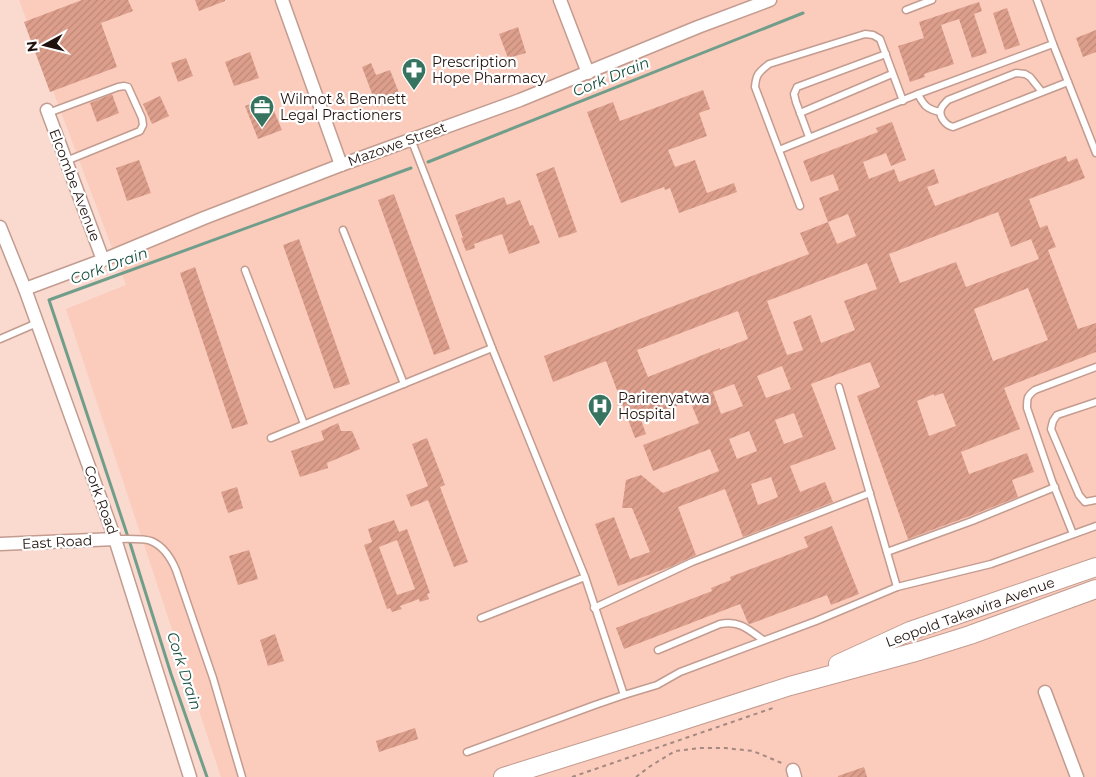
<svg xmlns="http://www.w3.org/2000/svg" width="1096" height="777" font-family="Montserrat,sans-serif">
<defs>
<pattern id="building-hatch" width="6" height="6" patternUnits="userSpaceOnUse" patternTransform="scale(1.25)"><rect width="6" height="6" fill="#dd9f8c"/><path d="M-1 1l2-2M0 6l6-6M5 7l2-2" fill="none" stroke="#bd8878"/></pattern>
</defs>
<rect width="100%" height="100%" fill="#fad9cf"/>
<!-- built -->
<polygon fill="#fbcbbc" points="19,0 1096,0 1096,777 221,777 66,309 126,285"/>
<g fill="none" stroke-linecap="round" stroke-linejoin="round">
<!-- stream -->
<g stroke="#709e8b" stroke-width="3">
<polyline points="428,162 803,13"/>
<polyline points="128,537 49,300 411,168"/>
<polyline points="130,543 171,674 207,777"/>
</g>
</g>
<!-- building -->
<g fill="url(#building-hatch)" fill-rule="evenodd">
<polygon points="82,0 128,0 133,11 101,23 117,67 50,92 24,22"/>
<polygon points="195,0 225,0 225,1 199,11"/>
<polygon points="979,2 982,11 974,14 987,53 972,58 959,19 941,25 954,64 924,74 925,77 910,82 898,46 924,38 919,22"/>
<polygon points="1007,8 1020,45 1005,50 993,13"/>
<polygon points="518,27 526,53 508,58 499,34"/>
<polygon points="1096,30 1096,52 1083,57 1076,38"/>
<polygon points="250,52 259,78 234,86 225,62"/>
<polygon points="186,58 193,76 178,82 171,63"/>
<polygon points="371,63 376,75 390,70 401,98 377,107 362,67"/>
<polygon points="703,90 710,109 699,113 707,136 668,150 675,167 695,160 707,193 734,183 737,192 679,213 670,188 665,190 664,187 621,203 587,112 613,102 620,121"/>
<polygon points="112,94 119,113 97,122 90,103"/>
<polygon points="160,96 169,116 152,124 143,104"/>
<polygon points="268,97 282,130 258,139 245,106"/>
<path d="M892,122L906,160L891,166L886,153L863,162L869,179L894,169L899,182L934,169L939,183L927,187L935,206L1066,156L1068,162L1077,158L1085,178L1029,199L1040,228L1047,225L1056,247L1048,250L1078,329L1096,323V352L1004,388L1020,429L961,452L969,474L1027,453L1034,472L1012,480L1018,497L975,514L908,539L857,396L880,387L870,362L811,384L836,449L790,466L800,492L825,482L833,502L743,537L725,489L678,507L696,555L670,567L618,586L595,524L614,517L630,559L650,552L632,508H622L626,480L641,475L663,493L719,471L710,449L653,471L643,445L699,423L690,401L641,420L646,434L635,438L606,361L553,382L544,356L809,254L800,233L828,222L819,198L839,190L833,174L811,182L803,161L878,132L876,128ZM998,212L1011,247L1031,239L1039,259L966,287L956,262L900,283L889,254ZM848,214L856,236L837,244L828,222ZM867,263L877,289L844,301L855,330L821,343L811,315L793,322L803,350L787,355L767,301ZM1028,288L1048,340L993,361L974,309ZM738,311L748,339L720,350V348L648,377L637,350ZM782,366L791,389L766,398L757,376ZM734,384L743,406L721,414L713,392ZM943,393L956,426L929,436L917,401L934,394V396ZM794,413L803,437L784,444L775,420ZM749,431L757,451L737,459L729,439ZM771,477L778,497L758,505L751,484Z"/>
<polygon points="139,160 151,193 127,201 116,168"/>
<polygon points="554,167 577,232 559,238 536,174"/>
<polygon points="394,194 450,349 434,355 378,200"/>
<polygon points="504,197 507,205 520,200 530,226 533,225 540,243 509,254 502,234 474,244 475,248 466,251 461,238 463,238 455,215"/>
<polygon points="299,239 350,384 334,389 283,245"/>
<polygon points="195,267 248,424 232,429 180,273"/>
<polygon points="338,423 341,431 352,431 360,449 327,463 328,468 300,477 291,451 324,440 321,431"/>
<polygon points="427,438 445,485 440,487 468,562 454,567 428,500 411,507 406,495 428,486 412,444"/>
<polygon points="237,487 243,508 228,513 221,492"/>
<path d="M394,520L399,532L407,529L430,593L427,594L429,599L420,602L419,599L400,606L402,609L392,612L390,608L387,609L364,545L372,542L368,529ZM397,540L415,589L397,595L379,547Z"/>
<polygon points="832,526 859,594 831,605 827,595 750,624 748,623 740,604 624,649 616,628 712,591 711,588 731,580 730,577 808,547 804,537"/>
<polygon points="249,550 258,579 238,585 229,556"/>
<polygon points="275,634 284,661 268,666 260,640"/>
<polygon points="415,728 418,739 379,752 376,741"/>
<polygon points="864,767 867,777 838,777 838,776"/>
</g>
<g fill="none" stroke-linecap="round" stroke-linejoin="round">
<defs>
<g id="service">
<polyline points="1037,0 1053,44 1096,153"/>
<polyline points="906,10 932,0"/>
<path d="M1042,92L1030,77L1025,74L1016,73L948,100C947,101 943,105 942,107C937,115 945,125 953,127L1068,82"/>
<path d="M918,94C924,106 927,109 940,112"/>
<polyline points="48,113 118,87 124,86 128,87 142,118 143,125 140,131 66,161"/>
<polyline points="800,113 892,74"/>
<polyline points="809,137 796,102 794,94 797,87 886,54"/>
<polyline points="411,139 492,348 585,577 624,695 657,685 680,672 816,621 897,587 991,564 1096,526"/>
<polyline points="779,150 918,94 1053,44"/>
<path d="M800,206L755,87C756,74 759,72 769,64L865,34L873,35L880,39L903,101"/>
<polyline points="343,230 404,384"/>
<polyline points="245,270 304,424"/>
<polyline points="0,339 37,323"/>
<polyline points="839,387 897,587"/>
<polyline points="1096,402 1057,415 1053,421 1051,429 1079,495 1085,502 1096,500"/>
<polyline points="271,438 492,348"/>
<path d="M1073,534L1052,481L1027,408C1027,398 1027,396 1035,390L1096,367"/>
<path d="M115,539C123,539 144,538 151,541C163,546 171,558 176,570L213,678L242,777"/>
<polyline points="887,552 972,521 1055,487"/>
<polyline points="594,608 692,562 870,493"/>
<polyline points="481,618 585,577"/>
<path d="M658,650L720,624C740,620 749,630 763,640"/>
<polyline points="467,752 595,705 624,695"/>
</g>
<g id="minor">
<polyline points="282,0 341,165"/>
<polyline points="560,0 588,73"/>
<polyline points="47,110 103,260"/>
<polyline points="0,227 25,289 115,539 190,777"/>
<polyline points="25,289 103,260 204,218 341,165 520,100 698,27 770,0"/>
<polyline points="0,544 115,539"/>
<polyline points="1045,692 1077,777"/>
<polyline points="793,770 795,777"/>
</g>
<g id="secondary">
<polyline points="838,664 910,631 1096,567"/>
<polyline points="503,777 669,725 790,686 919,651 970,635 1096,589"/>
</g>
</defs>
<!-- service casing -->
<use href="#service" stroke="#c39c90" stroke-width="9"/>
<!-- minor casing -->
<use href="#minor" stroke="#c39c90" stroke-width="15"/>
<!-- secondary casing -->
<use href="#secondary" stroke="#c39c90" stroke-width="20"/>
<!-- path -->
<g stroke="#a28981" stroke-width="2" stroke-dasharray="4 4" stroke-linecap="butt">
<polyline points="572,777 773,708"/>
<polyline points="636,777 649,767 675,751 701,748 725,748 753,751 784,764"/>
</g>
<!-- service -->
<use href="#service" stroke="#fff" stroke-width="6"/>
<!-- minor -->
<use href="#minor" stroke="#fff" stroke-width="12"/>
<!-- secondary -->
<use href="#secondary" stroke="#fff" stroke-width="18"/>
</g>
<!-- icons -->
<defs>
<symbol id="pharmacy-pin" viewBox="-11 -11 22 30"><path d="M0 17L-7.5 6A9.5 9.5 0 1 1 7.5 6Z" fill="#377460" stroke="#fff"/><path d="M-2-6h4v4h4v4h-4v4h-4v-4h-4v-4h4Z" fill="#fff"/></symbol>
<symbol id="office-pin" viewBox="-11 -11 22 30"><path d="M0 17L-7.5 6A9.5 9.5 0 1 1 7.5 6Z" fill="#377460" stroke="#fff"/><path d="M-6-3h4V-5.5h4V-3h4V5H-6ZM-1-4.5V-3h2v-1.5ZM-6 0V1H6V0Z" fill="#fff"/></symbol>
<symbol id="hospital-pin" viewBox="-11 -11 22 30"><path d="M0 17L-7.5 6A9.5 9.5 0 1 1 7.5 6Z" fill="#377460" stroke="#fff"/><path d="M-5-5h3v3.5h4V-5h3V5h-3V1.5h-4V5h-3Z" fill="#fff"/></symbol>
</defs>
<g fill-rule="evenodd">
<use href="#pharmacy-pin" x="400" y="56" width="28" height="38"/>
<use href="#office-pin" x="248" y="93" width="28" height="38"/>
<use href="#hospital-pin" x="586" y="392" width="28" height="38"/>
</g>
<g text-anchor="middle" stroke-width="4.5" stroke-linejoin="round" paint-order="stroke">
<!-- poi labels -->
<g font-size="14" fill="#20130e" stroke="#fff" text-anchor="start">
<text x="432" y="67">Prescription<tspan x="432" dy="16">Hope Pharmacy</tspan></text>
<text x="280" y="104">Wilmot &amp; Bennett<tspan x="280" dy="16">Legal Practioners</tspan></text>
<text x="618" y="403">Parirenyatwa<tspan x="618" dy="16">Hospital</tspan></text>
</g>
<!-- street labels -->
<g font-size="14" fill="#20130e" stroke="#fff">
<text transform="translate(397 144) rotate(-20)" y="5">Mazowe Street</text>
<text transform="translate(75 185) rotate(69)" y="5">Elcombe Avenue</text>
<text transform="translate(101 500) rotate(70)" y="5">Cork Road</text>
<text transform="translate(57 542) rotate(-3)" y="5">East Road</text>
<text transform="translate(970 612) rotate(-20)" y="5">Leopold Takawira Avenue</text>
</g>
<!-- water labels -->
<g font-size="15" font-style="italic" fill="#185140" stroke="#fff">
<text transform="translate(611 77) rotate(-22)" y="5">Cork Drain</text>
<text transform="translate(109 266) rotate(-20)" y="5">Cork Drain</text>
<text transform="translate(184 671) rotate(72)" y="5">Cork Drain</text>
</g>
</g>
<!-- north arrow -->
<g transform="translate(45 45) rotate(263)" stroke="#ffffff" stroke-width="4" paint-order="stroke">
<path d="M0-4L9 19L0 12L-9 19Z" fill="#20130e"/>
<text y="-8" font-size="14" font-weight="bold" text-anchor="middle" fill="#20130e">N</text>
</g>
</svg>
